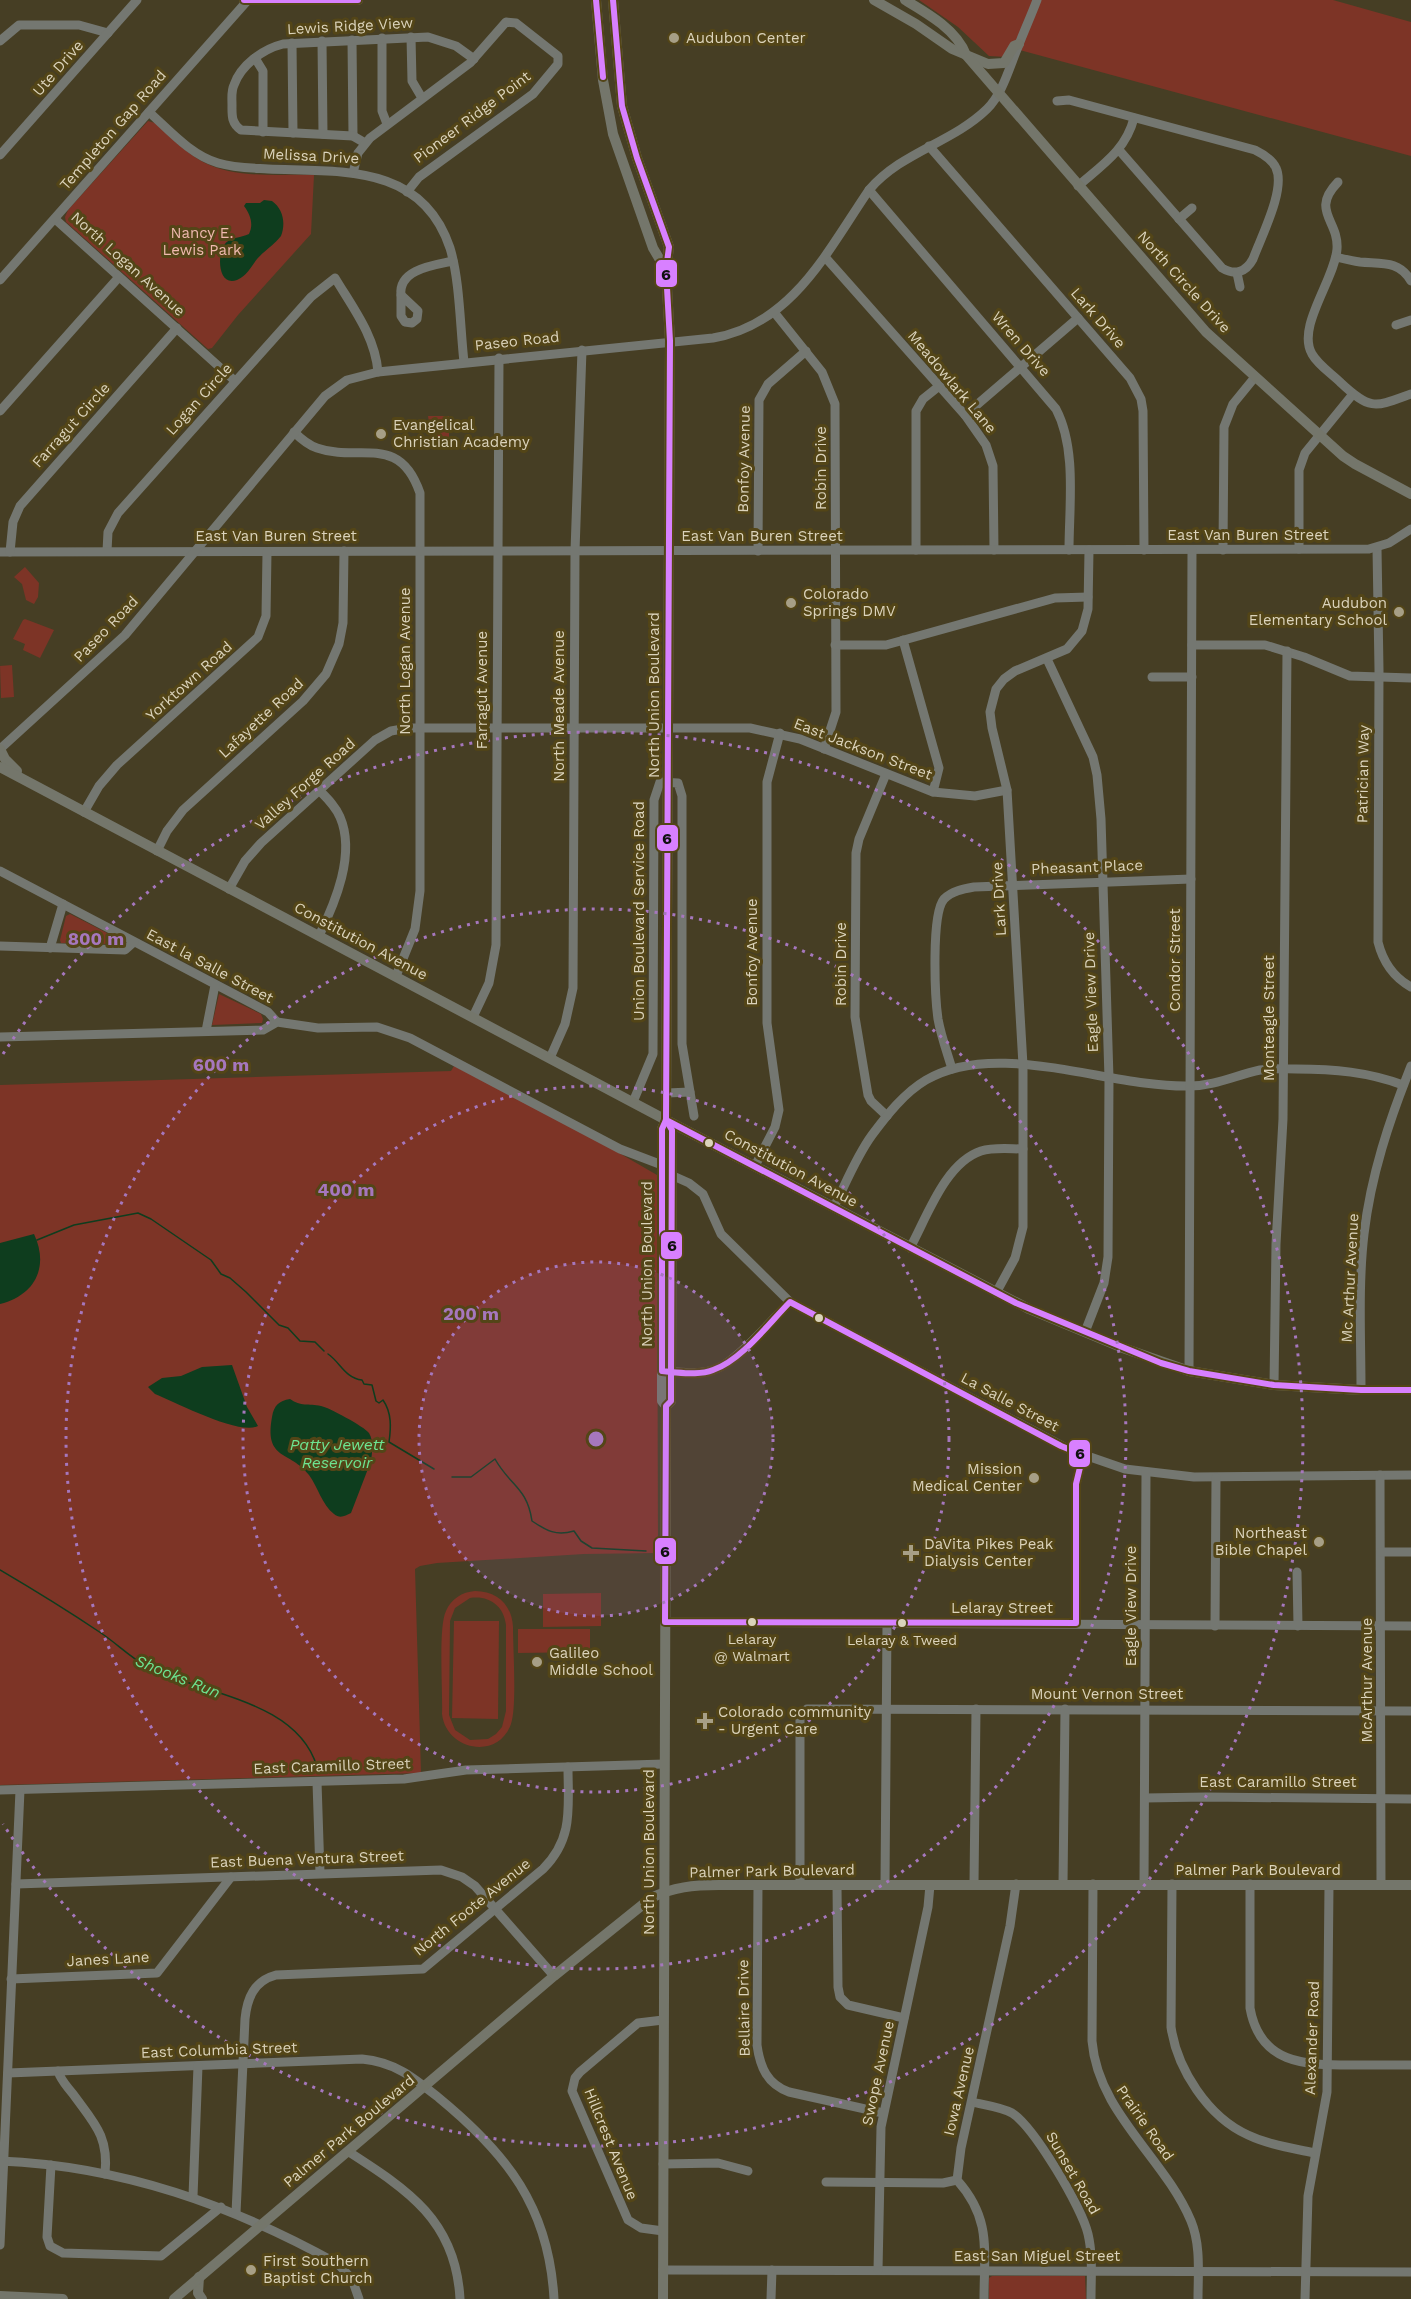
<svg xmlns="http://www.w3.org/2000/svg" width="1411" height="2299" font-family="'Work Sans',sans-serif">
<rect width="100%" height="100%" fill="#463e24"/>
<!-- green -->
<g fill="#7d3426" fill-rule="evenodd">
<polygon points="919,0 1333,0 1411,22 1411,156 1012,48 1007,57 989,56 958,27"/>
<path d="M148,121L155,123C170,137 185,152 203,162C235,179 279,174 314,175L311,234L238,315L212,348L208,349L66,222L65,217L68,210Z"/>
<polygon points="428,416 449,416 449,443 442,447 429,422"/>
<polygon points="25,567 39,583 38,597 34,604 26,600 22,584 14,577"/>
<polygon points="25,619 54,630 40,658 23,650 25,644 13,639 23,620"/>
<polygon points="12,665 14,697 1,698 0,666"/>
<polygon points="70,914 111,935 113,940 111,944 61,943 60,940 66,916"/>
<polygon points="219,994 261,1014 263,1019 262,1023 212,1025"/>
<polygon points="454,1066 588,1135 657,1175 658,1553 584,1554 437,1563 420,1566 415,1569 421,1773 0,1785 0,1085 451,1071"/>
<path d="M475,1591C497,1591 512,1605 513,1627C513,1650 517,1706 511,1724C498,1761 446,1750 442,1714C443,1692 438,1627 446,1611C451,1599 462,1592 475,1591ZM470,1598C489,1595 504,1606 506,1625V1711L502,1727L496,1734L488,1739L470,1740L455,1730L449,1715L450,1621L455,1608Z"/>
<polygon points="601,1593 601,1626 543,1627 543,1594"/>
<polygon points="454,1621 499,1621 498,1719 452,1718"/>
<polygon points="518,1629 590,1629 590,1652 518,1653"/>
<polygon points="992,2276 1085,2276 1086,2299 989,2299 989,2278"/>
</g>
<!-- water -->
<g fill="#0e3d1e">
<path d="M264,200L272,201C283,209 286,223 281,236C274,245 264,251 257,259C251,267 247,276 237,280C218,287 217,256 224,245C229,237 241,238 249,234C254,224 250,214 244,206L246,203H260Z"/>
<path d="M34,1234C49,1266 36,1295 0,1304V1243Z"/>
<path d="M232,1365L247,1407L258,1426C240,1436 175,1402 155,1394L148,1387L162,1378L181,1376L202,1367Z"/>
<path d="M290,1399C301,1407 308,1403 321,1406C328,1407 365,1427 369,1433C374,1441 372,1453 371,1461L351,1513C345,1516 340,1519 334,1514C322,1505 318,1487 309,1475C290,1450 264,1461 272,1417C274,1405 279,1401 290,1399Z"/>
</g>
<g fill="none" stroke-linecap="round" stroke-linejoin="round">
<!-- stream -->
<g stroke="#0e3d1e" stroke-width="1.5">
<polyline points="37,1240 74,1225 138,1213 151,1219 211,1260 221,1274 230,1278 246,1292 279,1325 288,1328 300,1341 315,1342 324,1351"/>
<path d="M328,1354C340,1362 345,1378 362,1380L364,1384L372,1385L376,1401L379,1403L383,1400C392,1413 391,1428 389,1442L434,1469"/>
<path d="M452,1477H471L495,1459C510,1486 527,1487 532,1521C547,1531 556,1536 574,1531L581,1541L592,1548L646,1551"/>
<path d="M0,1570C34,1590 68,1611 101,1633C116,1643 130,1657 146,1666C199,1694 297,1699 317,1767"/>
</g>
<!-- minor -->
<g stroke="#747771" stroke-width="9">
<polyline points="411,37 412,81 422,98"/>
<polyline points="382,38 382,111 387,124"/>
<polyline points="352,40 353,136"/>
<polyline points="0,41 19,25 79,25 108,33"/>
<polyline points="322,41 323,134"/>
<polyline points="292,43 293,133"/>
<polyline points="255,58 263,71 263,132"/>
<path d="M1057,101L1069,100L1255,150C1263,154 1272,159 1276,168C1286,189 1261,237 1253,259C1246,272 1235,276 1222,268L1119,150"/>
<path d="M149,112C170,131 191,155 218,163C235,168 251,168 268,169C340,172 422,163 450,248C460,281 460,327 464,362"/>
<path d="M365,143L353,136L241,130C231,123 232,115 232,105C232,98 231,91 234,85C241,65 263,49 283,44L428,37L456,46L474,59"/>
<polyline points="929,146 1130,378 1141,399 1143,411 1144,550"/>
<polyline points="0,155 137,0"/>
<polyline points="353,173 358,153 370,138 470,63 506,22 516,23 558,56 558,64 533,94 419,177 407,192"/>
<path d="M1338,182C1310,211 1339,220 1337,249C1335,279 1296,327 1312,354C1318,365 1332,374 1341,383C1371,411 1375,407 1411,394"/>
<path d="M1078,186C1102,165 1126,150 1134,118"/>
<path d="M869,190L1056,409C1077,449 1069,506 1069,550"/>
<polyline points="55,219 235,381"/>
<polyline points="1179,219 1192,208"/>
<polyline points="825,257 965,415 986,445 993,466 994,550"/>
<path d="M1336,257C1344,259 1352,261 1360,262C1381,264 1399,260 1411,281"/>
<polyline points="1237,273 1240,287"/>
<polyline points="0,280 248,0"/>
<polygon points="401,295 418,311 417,319 412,323 405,322 401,316"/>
<path d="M401,295C398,269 435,265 453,261"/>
<polyline points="774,312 822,372 835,404 836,712 824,749"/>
<polyline points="1396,325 1411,320"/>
<polyline points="0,411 119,277"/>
<polyline points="965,415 1078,318"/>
<path d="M294,432C301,439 308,445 317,448C359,463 399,432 420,493V891L415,929L396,976"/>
<path d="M1377,548L1379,670L1378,942C1383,962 1393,977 1411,987"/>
<polyline points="1299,549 1299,470 1305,453 1353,394"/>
<polyline points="916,550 916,411 923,399 938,387"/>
<polyline points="1223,550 1224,427 1233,404 1255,377"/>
<path d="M107,551L108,532L118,513L311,297L335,278C353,308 375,336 378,372"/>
<polyline points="758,551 759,400 768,384 806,351"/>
<polyline points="0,552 1369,549 1389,543 1411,529"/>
<polyline points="10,552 13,522 20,506 177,328"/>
<polyline points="903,640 939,768 933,792"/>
<polyline points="835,645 886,645 1055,598 1088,597"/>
<polyline points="1192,645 1265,645 1304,657 1350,676 1411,678"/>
<polyline points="1047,659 1093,757 1097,775 1101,819 1109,1078 1108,1257 1104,1283 1085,1332"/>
<polyline points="1152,677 1192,677"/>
<path d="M0,749L125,635L325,396L347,380L378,372L713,338C792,325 828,250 869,190C901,152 952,143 987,109C1003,93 1009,68 1018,47C1024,31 1031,16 1037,0"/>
<polyline points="886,774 859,839 856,853 855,1017 868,1095 871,1101 887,1116"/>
<polyline points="84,812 99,786 117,765 258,637 266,616 267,552"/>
<polyline points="157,851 167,831 183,810 303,701 326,674 339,644 343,623 344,551"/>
<polyline points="0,871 268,1012 277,1022"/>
<polyline points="229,889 245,861 261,843 375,740 391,731 408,728 750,728 800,739 933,792 975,796 1007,790"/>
<path d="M319,936C335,903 356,854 340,817C336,807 328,799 320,791"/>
<polyline points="0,946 125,950 134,942"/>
<polyline points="50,948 63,904"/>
<polyline points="473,1017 489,983 496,945 499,358"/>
<polyline points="206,1031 215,985"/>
<polyline points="0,1037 263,1030 277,1022 318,1028 377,1027 410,1038 620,1149 662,1165"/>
<polyline points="550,1058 565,1024 573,988 575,551 582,350"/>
<path d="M952,1069C947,1052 941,1036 938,1019C935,998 931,914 944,899C952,891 963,889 974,887L1191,879"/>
<polyline points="667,1093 690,1092"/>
<polyline points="633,1102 653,1054 654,800 660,782 678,783 682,796 682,1044 694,1116"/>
<polyline points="755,1166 775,1127 779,1110 767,1023 767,782 780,733"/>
<polyline points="671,1175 689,1183 703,1194 721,1234 790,1302 1070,1450 1125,1469 1194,1477 1411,1475"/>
<path d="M834,1207C846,1183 856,1157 872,1135C887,1115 904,1093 926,1080C998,1038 1109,1088 1190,1086C1215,1086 1236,1075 1260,1070C1272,1068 1284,1069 1296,1069C1334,1069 1368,1072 1403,1085"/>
<path d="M910,1248C927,1217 945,1163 981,1151C994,1147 1010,1149 1023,1149"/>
<polyline points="996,1293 1015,1258 1023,1227 1023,1065 1007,790 992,728 990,712 996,689 1004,679 1015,671 1067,649 1082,631 1088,609 1089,550"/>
<path d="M667,1371C681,1372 699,1375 713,1370C735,1364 772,1319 790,1302"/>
<polyline points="1189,1371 1192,550"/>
<polyline points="1274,1385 1276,1244 1283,1119 1287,651"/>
<path d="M1361,1390C1361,1338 1358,1285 1364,1234C1371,1175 1389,1121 1411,1066"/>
<polyline points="1380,1475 1381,1885"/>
<polyline points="1381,1552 1411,1552"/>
<polyline points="1297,1572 1298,1626"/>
<polyline points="665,1622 1411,1626"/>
<polyline points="1076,1623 1076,1484 1083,1455"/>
<polyline points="1215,1626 1216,1478"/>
<polyline points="317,1782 320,1873"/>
<polyline points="0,1790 404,1779 466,1770 664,1764"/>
<polyline points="1145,1798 1206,1797 1411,1799"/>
<polyline points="16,1884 441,1870 462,1877 475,1886 554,1976"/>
<polyline points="974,1884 976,1709"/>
<path d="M1093,1884L1092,2041C1098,2113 1164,2157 1191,2221C1201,2245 1198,2274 1198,2299"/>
<path d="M1172,1884L1171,2027C1177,2069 1208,2117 1248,2135C1269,2145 1292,2148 1314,2153"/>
<path d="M1250,1884V2008C1260,2064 1304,2065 1351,2065C1371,2065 1391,2065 1411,2065"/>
<path d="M758,1885L757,2045C760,2067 767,2084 789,2092L883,2113"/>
<polyline points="800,1885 800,1716 807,1709 1411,1711"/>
<polyline points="837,1885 838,1987 840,1997 848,2005 904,2018"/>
<polyline points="885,1885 887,1623"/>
<polyline points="1063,1885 1065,1709"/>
<polyline points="1144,1885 1146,1472"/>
<polyline points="11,1979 157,1973 231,1877"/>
<path d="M58,2071C61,2081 67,2086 73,2094C94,2123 109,2136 105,2174"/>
<path d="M8,2073L362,2059C395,2062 414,2078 439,2098C507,2154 549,2207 554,2299"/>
<path d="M972,2102C984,2105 1001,2107 1012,2113C1034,2127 1082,2208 1088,2234C1093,2255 1091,2277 1091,2299"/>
<path d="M349,2152C408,2190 456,2221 460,2299"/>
<path d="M0,2161C122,2166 232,2205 338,2264L352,2279L359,2299"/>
<polyline points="663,2164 718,2163 748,2171"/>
<polyline points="51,2165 47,2237 50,2246 63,2253 161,2256 221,2207"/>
<polyline points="826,2182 943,2183 957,2180"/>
<polyline points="193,2196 198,2066"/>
<path d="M236,2213L245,2019C247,1998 254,1981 276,1975L423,1969L543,1869C574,1838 568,1807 568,1767"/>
<polyline points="663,2231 641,2228 628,2220 572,2091 575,2078 580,2072 638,2023 663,2020"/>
<polyline points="0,2245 20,1790"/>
<polyline points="663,2270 1411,2272"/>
<polyline points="878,2270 881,2127 928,1907 930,1885"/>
<polyline points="771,2299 772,2270"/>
<path d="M984,2299C984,2251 992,2219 957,2180L961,2148L1010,1926L1016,1884"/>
<polyline points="1305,2299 1308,2196 1327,2092 1329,1885"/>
</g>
<!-- major -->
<g stroke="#74766b" stroke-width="10">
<polyline points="244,0 358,0"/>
<polyline points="596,0 603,80 613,134 653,248 666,270"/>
<polyline points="613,0 622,106 637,158 669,247 666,270 670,341 666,1120 662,1129 662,1401 666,1406"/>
<polyline points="874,0 916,24 952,49 988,64 1004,63 1014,46 1019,44"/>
<path d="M905,0C927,13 957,30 966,55L1206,332L1343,456L1355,464L1411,494"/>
<polyline points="0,749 5,759 17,771"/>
<polyline points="0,767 666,1120 1029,1309 1123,1348 1189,1371 1274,1385 1361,1390 1411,1390"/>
<polyline points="199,2277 198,2293 202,2299"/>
<polyline points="0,2296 63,2299"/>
<path d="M174,2299L554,1976L651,1898C673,1887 694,1885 719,1885H1411"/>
<polyline points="663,2299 666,1406 671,1401 671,1372 672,1130 667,1120"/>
</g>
<defs>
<g id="bus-1">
<polyline points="244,0 358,0"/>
<polyline points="596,0 603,77"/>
<polyline points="613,0 622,106 637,158 669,247 666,270 670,341 666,1120"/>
<polyline points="666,1120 672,1130 671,1372"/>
<polyline points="666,1120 662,1129 662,1371 671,1372"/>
<polyline points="666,1120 1016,1303 1161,1363 1189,1371 1274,1385 1361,1390 1411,1390"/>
<path d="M790,1302L1061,1446L1083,1455L1076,1484V1623L665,1622L666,1406L671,1401V1372C685,1373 700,1375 713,1370C742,1360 769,1323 790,1302Z"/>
</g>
</defs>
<!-- bus-1 casing -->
<use href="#bus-1" stroke="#534517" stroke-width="10"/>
<!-- bus-1 -->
<use href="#bus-1" stroke="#d880ff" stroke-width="6"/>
</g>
<!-- distance rings -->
<circle cx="596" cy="1439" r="177" fill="#a677bd" fill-opacity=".12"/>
<g fill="none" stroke="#a677bd" stroke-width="3" stroke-dasharray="3 6">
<circle cx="596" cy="1439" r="177"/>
<circle cx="596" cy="1439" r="353"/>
<circle cx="596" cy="1439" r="530"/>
<path d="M3 1054A707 707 0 1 1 3 1824"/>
</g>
<!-- markers -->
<g fill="#a79f86" stroke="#534517" stroke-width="2">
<circle cx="674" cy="38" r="6"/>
<circle cx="381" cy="434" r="6"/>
<circle cx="791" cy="603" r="6"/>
<circle cx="1399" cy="612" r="6"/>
<circle cx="1034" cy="1478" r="6"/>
<circle cx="1319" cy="1542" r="6"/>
<path d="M908 1544h6v6h6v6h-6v6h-6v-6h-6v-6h6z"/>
<circle cx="537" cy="1662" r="6"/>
<path d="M702 1712h6v6h6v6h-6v6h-6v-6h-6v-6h6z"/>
<circle cx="251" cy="2270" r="6"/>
</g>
<g fill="#dbd3bb" stroke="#534517" stroke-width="2">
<circle cx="709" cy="1143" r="5"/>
<circle cx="819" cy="1318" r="5"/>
<circle cx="752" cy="1622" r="5"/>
<circle cx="902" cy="1623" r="5"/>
</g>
<g text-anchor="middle" stroke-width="6" stroke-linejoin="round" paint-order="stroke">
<!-- bus labels -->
<g font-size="14" fill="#dbd3bb" stroke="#534517">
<text x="752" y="1644">Lelaray<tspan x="752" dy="17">@ Walmart</tspan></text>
<text x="902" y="1645">Lelaray &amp; Tweed</text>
</g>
<!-- street labels -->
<g font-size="15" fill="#dbd3bb" stroke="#534517">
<text transform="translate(350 26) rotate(-3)" y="5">Lewis Ridge View</text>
<text transform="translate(58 68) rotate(-49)" y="5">Ute Drive</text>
<text transform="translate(472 117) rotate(-37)" y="5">Pioneer Ridge Point</text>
<text transform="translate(113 130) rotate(-49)" y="5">Templeton Gap Road</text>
<text transform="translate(311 156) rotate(3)" y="5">Melissa Drive</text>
<text transform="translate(128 264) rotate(42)" y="5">North Logan Avenue</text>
<text transform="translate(1184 282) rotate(48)" y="5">North Circle Drive</text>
<text transform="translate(1098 318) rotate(49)" y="5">Lark Drive</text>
<text transform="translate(517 341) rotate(-6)" y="5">Paseo Road</text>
<text transform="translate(1021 344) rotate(49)" y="5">Wren Drive</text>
<text transform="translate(952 382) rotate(50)" y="5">Meadowlark Lane</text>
<text transform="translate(199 399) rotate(-48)" y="5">Logan Circle</text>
<text transform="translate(71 425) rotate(-48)" y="5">Farragut Circle</text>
<text transform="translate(744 459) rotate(-89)" y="5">Bonfoy Avenue</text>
<text transform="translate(821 468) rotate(-90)" y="5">Robin Drive</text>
<text x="1248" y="540">East Van Buren Street</text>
<text x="276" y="541">East Van Buren Street</text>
<text x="762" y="541">East Van Buren Street</text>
<text transform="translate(106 629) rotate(-46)" y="5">Paseo Road</text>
<text transform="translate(405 661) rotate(-90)" y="5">North Logan Avenue</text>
<text transform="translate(189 681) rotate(-42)" y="5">Yorktown Road</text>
<text transform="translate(482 690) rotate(-90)" y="5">Farragut Avenue</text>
<text transform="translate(654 695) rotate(-90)" y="5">North Union Boulevard</text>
<text transform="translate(559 706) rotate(-90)" y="5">North Meade Avenue</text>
<text transform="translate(261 718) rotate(-43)" y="5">Lafayette Road</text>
<text transform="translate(863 749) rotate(21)" y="5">East Jackson Street</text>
<text transform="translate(1363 774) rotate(-89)" y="5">Patrician Way</text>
<text transform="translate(305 784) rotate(-42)" y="5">Valley Forge Road</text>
<text transform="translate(1087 867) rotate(-2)" y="5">Pheasant Place</text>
<text transform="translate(999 899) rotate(-93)" y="5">Lark Drive</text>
<text transform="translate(639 911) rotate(-90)" y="5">Union Boulevard Service Road</text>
<text transform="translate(361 941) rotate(28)" y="5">Constitution Avenue</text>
<text transform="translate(752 952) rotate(-90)" y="5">Bonfoy Avenue</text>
<text transform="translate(1175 960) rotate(-90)" y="5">Condor Street</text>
<text transform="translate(841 964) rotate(-90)" y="5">Robin Drive</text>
<text transform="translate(210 966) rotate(28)" y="5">East la Salle Street</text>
<text transform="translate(1091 992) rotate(-92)" y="5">Eagle View Drive</text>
<text transform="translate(1269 1018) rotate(-90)" y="5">Monteagle Street</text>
<text transform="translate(791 1168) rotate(28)" y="5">Constitution Avenue</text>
<text transform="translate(647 1264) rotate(-90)" y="5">North Union Boulevard</text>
<text transform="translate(1350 1278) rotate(-87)" y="5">Mc Arthur Avenue</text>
<text transform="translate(1010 1402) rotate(28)" y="5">La Salle Street</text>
<text transform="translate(1131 1606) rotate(-90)" y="5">Eagle View Drive</text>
<text x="1002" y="1613">Lelaray Street</text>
<text transform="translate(1367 1680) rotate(-90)" y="5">McArthur Avenue</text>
<text x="1107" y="1699">Mount Vernon Street</text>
<text transform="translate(332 1766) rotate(-2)" y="5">East Caramillo Street</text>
<text x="1278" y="1787">East Caramillo Street</text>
<text transform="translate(649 1852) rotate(-90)" y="5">North Union Boulevard</text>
<text transform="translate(307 1859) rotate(-2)" y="5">East Buena Ventura Street</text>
<text x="1258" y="1875">Palmer Park Boulevard</text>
<text transform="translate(772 1871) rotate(-1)" y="5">Palmer Park Boulevard</text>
<text transform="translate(472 1907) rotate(-39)" y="5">North Foote Avenue</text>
<text transform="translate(108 1959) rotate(-3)" y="5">Janes Lane</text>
<text transform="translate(744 2008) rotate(-91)" y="5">Bellaire Drive</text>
<text transform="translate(1312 2038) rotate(-88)" y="5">Alexander Road</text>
<text transform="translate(219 2050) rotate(-2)" y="5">East Columbia Street</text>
<text transform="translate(878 2073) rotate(-78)" y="5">Swope Avenue</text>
<text transform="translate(959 2091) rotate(-77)" y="5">Iowa Avenue</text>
<text transform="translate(1145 2123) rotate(55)" y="5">Prairie Road</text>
<text transform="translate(349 2131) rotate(-40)" y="5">Palmer Park Boulevard</text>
<text transform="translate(611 2144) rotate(68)" y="5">Hillcrest Avenue</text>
<text transform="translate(1073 2173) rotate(60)" y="5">Sunset Road</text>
<text x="1037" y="2261">East San Miguel Street</text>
</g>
<!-- poi labels -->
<g font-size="15" fill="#dbd3bb" stroke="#534517" text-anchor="start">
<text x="686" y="43">Audubon Center</text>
<text x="393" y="430">Evangelical<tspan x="393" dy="17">Christian Academy</tspan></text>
<text x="803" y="599">Colorado<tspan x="803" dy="17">Springs DMV</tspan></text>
<text x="1387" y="608" text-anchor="end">Audubon<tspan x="1387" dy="17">Elementary School</tspan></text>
<text x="1022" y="1474" text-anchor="end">Mission<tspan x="1022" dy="17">Medical Center</tspan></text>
<text x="1307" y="1538" text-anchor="end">Northeast<tspan x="1307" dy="17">Bible Chapel</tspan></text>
<text x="924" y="1549">DaVita Pikes Peak<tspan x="924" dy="17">Dialysis Center</tspan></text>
<text x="549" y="1658">Galileo<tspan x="549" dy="17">Middle School</tspan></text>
<text x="718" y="1717">Colorado community<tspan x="718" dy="17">- Urgent Care</tspan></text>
<text x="263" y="2266">First Southern<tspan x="263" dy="17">Baptist Church</tspan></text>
</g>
<!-- park labels -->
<g font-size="15" fill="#efb9af" stroke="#534517">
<text x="202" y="238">Nancy E.<tspan x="202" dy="17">Lewis Park</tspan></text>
</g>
<!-- water labels -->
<g font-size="16" font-style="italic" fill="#6de491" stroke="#534517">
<text x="337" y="1450">Patty Jewett<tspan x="337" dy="18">Reservoir</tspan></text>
<text transform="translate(178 1676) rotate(22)" y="6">Shooks Run</text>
</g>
</g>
<circle cx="596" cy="1439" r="9" fill="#a677bd" stroke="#534517" stroke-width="3"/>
<g font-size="18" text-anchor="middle" font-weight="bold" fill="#a677bd" stroke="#534517" stroke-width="6" stroke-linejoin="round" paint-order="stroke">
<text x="96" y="945">800 m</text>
<text x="221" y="1071">600 m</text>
<text x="346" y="1196">400 m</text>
<text x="471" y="1320">200 m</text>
</g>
<g stroke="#534517" stroke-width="2">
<rect x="655" y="259" width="23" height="29" rx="6" fill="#d880ff"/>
<rect x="656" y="824" width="23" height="28" rx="6" fill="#d880ff"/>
<rect x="660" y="1231" width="23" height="29" rx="6" fill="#d880ff"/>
<rect x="1068" y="1439" width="23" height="29" rx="6" fill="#d880ff"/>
<rect x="654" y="1537" width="23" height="28" rx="6" fill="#d880ff"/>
</g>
<g font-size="16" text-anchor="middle" font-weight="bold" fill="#111">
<text x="666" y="280">6</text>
<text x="667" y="844">6</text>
<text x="672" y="1251">6</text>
<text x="1080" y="1459">6</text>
<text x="665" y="1557">6</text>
</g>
</svg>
